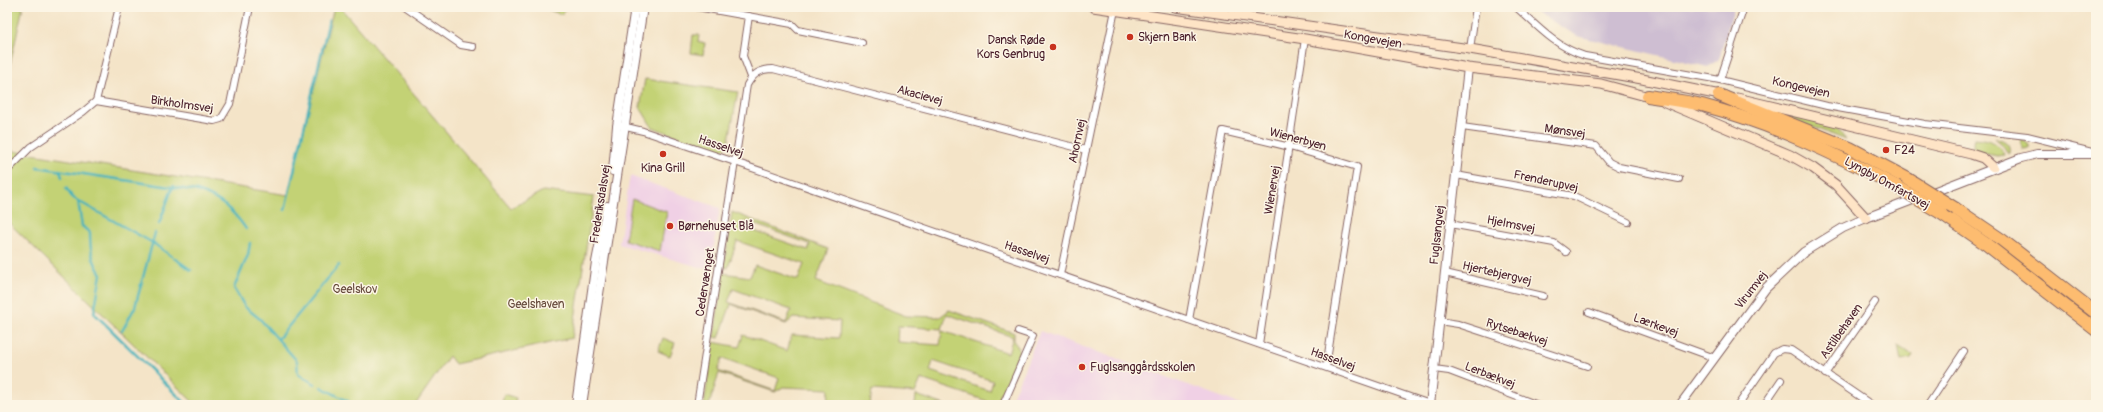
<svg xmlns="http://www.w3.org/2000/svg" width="2103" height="412" font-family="Pangolin,sans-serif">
<rect width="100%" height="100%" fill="#fcf5e5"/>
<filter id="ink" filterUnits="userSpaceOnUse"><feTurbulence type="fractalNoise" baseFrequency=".025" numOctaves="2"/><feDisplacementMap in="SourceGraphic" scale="8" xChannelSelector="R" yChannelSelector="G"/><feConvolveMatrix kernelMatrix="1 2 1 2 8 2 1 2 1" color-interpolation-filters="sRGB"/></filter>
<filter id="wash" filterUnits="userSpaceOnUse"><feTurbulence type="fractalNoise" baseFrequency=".012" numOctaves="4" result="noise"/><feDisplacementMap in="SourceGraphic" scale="16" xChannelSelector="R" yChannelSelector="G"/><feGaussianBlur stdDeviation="0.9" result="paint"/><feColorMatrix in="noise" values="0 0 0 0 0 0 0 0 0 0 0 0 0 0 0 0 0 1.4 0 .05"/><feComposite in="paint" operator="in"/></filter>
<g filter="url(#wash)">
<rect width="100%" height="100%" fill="#f4e4c8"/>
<!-- built -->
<g fill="#f0d0e5">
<polygon points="630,176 720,208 710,270 619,244"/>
<polygon points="1040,331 1240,404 1239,405 1009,405"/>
</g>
<!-- industrial -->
<polygon fill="#cebed2" points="1528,7 1734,7 1719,59 1708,67 1577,36"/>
<!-- green -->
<g fill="#c3d275" stroke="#867850" fill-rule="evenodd">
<polygon points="7,7 23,7 7,78"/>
<polygon points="334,7 340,7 511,208 543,191 594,197 572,338 455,364 449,356 415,405 196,405 7,221 7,150 288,195"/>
<polygon points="541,7 565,7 563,14 560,14"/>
<polygon points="693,35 699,35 698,42 705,43 703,55 691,53"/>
<polygon points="645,79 738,92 728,145 722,150 715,150 652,127 640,107"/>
<polygon points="1757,105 1834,125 1846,140"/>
<path d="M1975,138C1989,140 1998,141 2004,155L1997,156L1972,151Z"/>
<path d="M1995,138C2004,140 2011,143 2009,153L2008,154L2003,145Z"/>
<polygon points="2020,138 2029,145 2029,148 2023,149"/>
<polygon points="632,199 667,212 660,251 625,240"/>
<path d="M732,212L828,249L816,281L906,316L940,317L949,310L1014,333V342L1018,347L1019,353L996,405H986L987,401L921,379L915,393L872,390L870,405H828L829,389L783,387L775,392L719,373L709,405H704L713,342L739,347L743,335L787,351L792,335L839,338L840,321L793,318L786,324L731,304L719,338L714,337L723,273L750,277L755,265L798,280L804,264L737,241L728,268L724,267ZM745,221L810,244L808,250L743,227ZM733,289L791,310L786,323L728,302ZM947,314L1013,337L1008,353L942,331L940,345L897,342L898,326L942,329ZM722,358L779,378L775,391L718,371ZM933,361L993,381L990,391L930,371Z"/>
<polygon points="663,338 675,343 670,356 658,351"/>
<polygon points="1898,346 1913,356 1911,359 1901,361"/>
<polygon points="504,394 516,398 514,405 502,403"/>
<polygon points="916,395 945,405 915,405"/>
</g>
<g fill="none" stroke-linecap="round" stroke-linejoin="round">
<!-- stream -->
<g stroke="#43b2bc" stroke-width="2.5">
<path d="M37,167L197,191C219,198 233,210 246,229"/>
<polyline points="60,170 62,177"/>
<path d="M66,188L72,197L78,201L82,226L90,233C90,249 92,261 101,274L94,313L187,405"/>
<polyline points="78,201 153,243 191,270"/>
<polyline points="285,210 329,20"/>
<polyline points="159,224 173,186"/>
<polyline points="250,243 248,255 234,288 245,307 260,319 297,361 298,374 315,384"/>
<polyline points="122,331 135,307 155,233"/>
<polyline points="278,339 339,265"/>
<polyline points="321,387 355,405"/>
</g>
</g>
</g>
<g filter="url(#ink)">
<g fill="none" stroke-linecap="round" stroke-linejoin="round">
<defs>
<g id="minor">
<polyline points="406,7 461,45 473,47"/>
<polyline points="697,7 792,24 798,30 862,43"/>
<path d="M1516,7C1538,27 1556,47 1585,56L1720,80L1827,106L1925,124L2027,136L2092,152"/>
<polyline points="749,16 743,56 751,77"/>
<polyline points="1470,49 1476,7"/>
<polyline points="1720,80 1744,7"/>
<polyline points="96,101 214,121 221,119 230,104 250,7"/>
<polyline points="622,126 643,131 735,162 1430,404"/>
<polyline points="1462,127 1596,146 1609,162 1619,167 1679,179"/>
<polyline points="7,171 31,147 83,112 96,101 119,7"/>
<polyline points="1456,175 1574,196 1628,222"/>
<polyline points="1450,224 1554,243 1566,252"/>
<polyline points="1445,273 1543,296"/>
<polyline points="1060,275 1115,10"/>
<polyline points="1589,312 1715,358"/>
<polyline points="1189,320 1223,131 1290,147 1357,167 1326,367"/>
<polyline points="1439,321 1458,324 1587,366"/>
<polyline points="1259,344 1305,39"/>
<polyline points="1434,369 1449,371 1538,405"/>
<polyline points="1825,374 1875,302"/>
<path d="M697,405L747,85C753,74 760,69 773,69L1086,150"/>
<polyline points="1003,405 1033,336 1018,331"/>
<polyline points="1738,405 1774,353 1782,349 1791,350 1872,405"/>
<polyline points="1764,405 1781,380"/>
<polyline points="1928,405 1964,351"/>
</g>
<g id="tertiary">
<polyline points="613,171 617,126 635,7"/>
<polyline points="576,405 596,262 607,206"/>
<polyline points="582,405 643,7"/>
<polyline points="1430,405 1468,68"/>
<polyline points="1680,405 1766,288 1804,252 1843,228 1866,218 2021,158 2037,154 2096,154"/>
</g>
<g id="secondary">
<polyline points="1093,7 1305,39 1468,68 1601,84 1653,98"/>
<polyline points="1175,7 1470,49 1642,79 1725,96"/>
<polyline points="1737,98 1971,154 1983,158 1993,167"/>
<polyline points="1665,102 1790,155 1813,168 1836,185 1866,218"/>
</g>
<g id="motorway">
<polyline points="1719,95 1850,148 1908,179"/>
<path d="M1648,96C1666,99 1684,101 1702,105C1770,123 1834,153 1896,186"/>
<polyline points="1956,209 2002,240 2096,313"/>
<polyline points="1941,213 1986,244 2096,330"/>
</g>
</defs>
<!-- minor casing -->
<use href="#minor" stroke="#866462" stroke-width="8"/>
<!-- tertiary casing -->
<use href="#tertiary" stroke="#866462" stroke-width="10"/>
<!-- secondary casing -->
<use href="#secondary" stroke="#866462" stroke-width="11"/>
<!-- motorway casing -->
<use href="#motorway" stroke="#866462" stroke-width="14"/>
<!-- minor -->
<use href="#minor" stroke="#fff" stroke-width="6"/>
<!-- tertiary -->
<use href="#tertiary" stroke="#fff" stroke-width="8"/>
<!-- secondary -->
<use href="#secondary" stroke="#fee4c6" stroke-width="9"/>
<!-- motorway -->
<use href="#motorway" stroke="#fdbc70" stroke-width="12"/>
<defs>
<g id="motorway-bridge">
<polyline points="1908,179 1956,209"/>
<polyline points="1896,186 1941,213"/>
</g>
</defs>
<!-- motorway-bridge casing -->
<use href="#motorway-bridge" stroke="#866462" stroke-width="14" stroke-linecap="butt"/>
<!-- motorway-bridge -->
<use href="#motorway-bridge" stroke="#fdbc70" stroke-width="12"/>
</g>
</g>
<!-- markers -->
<g fill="#c8321e" stroke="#fcf5e5" stroke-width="1.5">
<circle cx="1130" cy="37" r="4"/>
<circle cx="1053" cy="47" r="4"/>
<circle cx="1886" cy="150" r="4"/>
<circle cx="663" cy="154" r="4"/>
<circle cx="670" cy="226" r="4"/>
<circle cx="1082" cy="367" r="4"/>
</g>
<g text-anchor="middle" stroke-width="3" stroke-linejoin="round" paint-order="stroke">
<!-- poi labels -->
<g font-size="12" fill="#4a1f2b" stroke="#fcf5e5" text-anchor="start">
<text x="1138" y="41">Skjern Bank</text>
<text x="1045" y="44" text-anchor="end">Dansk Røde<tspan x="1045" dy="14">Kors Genbrug</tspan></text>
<text x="1894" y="154">F24</text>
<text x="663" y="172" text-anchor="middle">Kina Grill</text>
<text x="678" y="230">Børnehuset Blå</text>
<text x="1090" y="371">Fuglsanggårdsskolen</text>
</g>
<!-- street labels -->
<g font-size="12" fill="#4a1f2b" stroke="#fcf5e5">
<text transform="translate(1373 39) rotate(10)" y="4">Kongevejen</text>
<text transform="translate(1801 87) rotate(13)" y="4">Kongevejen</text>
<text transform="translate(920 95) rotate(15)" y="4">Akacievej</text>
<text transform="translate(182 104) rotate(8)" y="4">Birkholmsvej</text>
<text transform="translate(1565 131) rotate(8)" y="4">Mønsvej</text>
<text transform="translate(1298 139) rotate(15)" y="4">Wienerbyen</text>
<text transform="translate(1077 141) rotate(-78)" y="4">Ahornvej</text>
<text transform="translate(721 146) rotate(19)" y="4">Hasselvej</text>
<text transform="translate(1546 181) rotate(12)" y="4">Frenderupvej</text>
<text transform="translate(1887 183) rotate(29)" y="4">Lyngby Omfartsvej</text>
<text transform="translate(1272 190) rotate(-81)" y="4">Wienervej</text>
<text transform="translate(600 204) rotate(-81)" y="4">Frederiksdalsvej</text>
<text transform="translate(1511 224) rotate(11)" y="4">Hjelmsvej</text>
<text transform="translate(1437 235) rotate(-84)" y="4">Fuglsangvej</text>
<text transform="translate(1027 252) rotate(19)" y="4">Hasselvej</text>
<text transform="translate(1497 273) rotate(13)" y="4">Hjertebjergvej</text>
<text transform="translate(705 282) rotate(-81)" y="4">Cedervænget</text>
<text transform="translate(1751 290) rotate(-52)" y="4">Virumvej</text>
<text transform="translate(1656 325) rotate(20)" y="4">Lærkevej</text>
<text transform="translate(1841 331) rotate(-55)" y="4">Astilbehaven</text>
<text transform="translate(1517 332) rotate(18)" y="4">Rytsebækvej</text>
<text transform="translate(1333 359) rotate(20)" y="4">Hasselvej</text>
<text transform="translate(1490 375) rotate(21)" y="4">Lerbækvej</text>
</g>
<!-- park labels -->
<g font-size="12" fill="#684c3e" stroke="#fcf5e5">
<text x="355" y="293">Geelskov</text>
<text x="536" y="308">Geelshaven</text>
</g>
</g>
<!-- margin -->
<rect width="2103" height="412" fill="none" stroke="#fcf5e5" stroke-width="24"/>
</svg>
